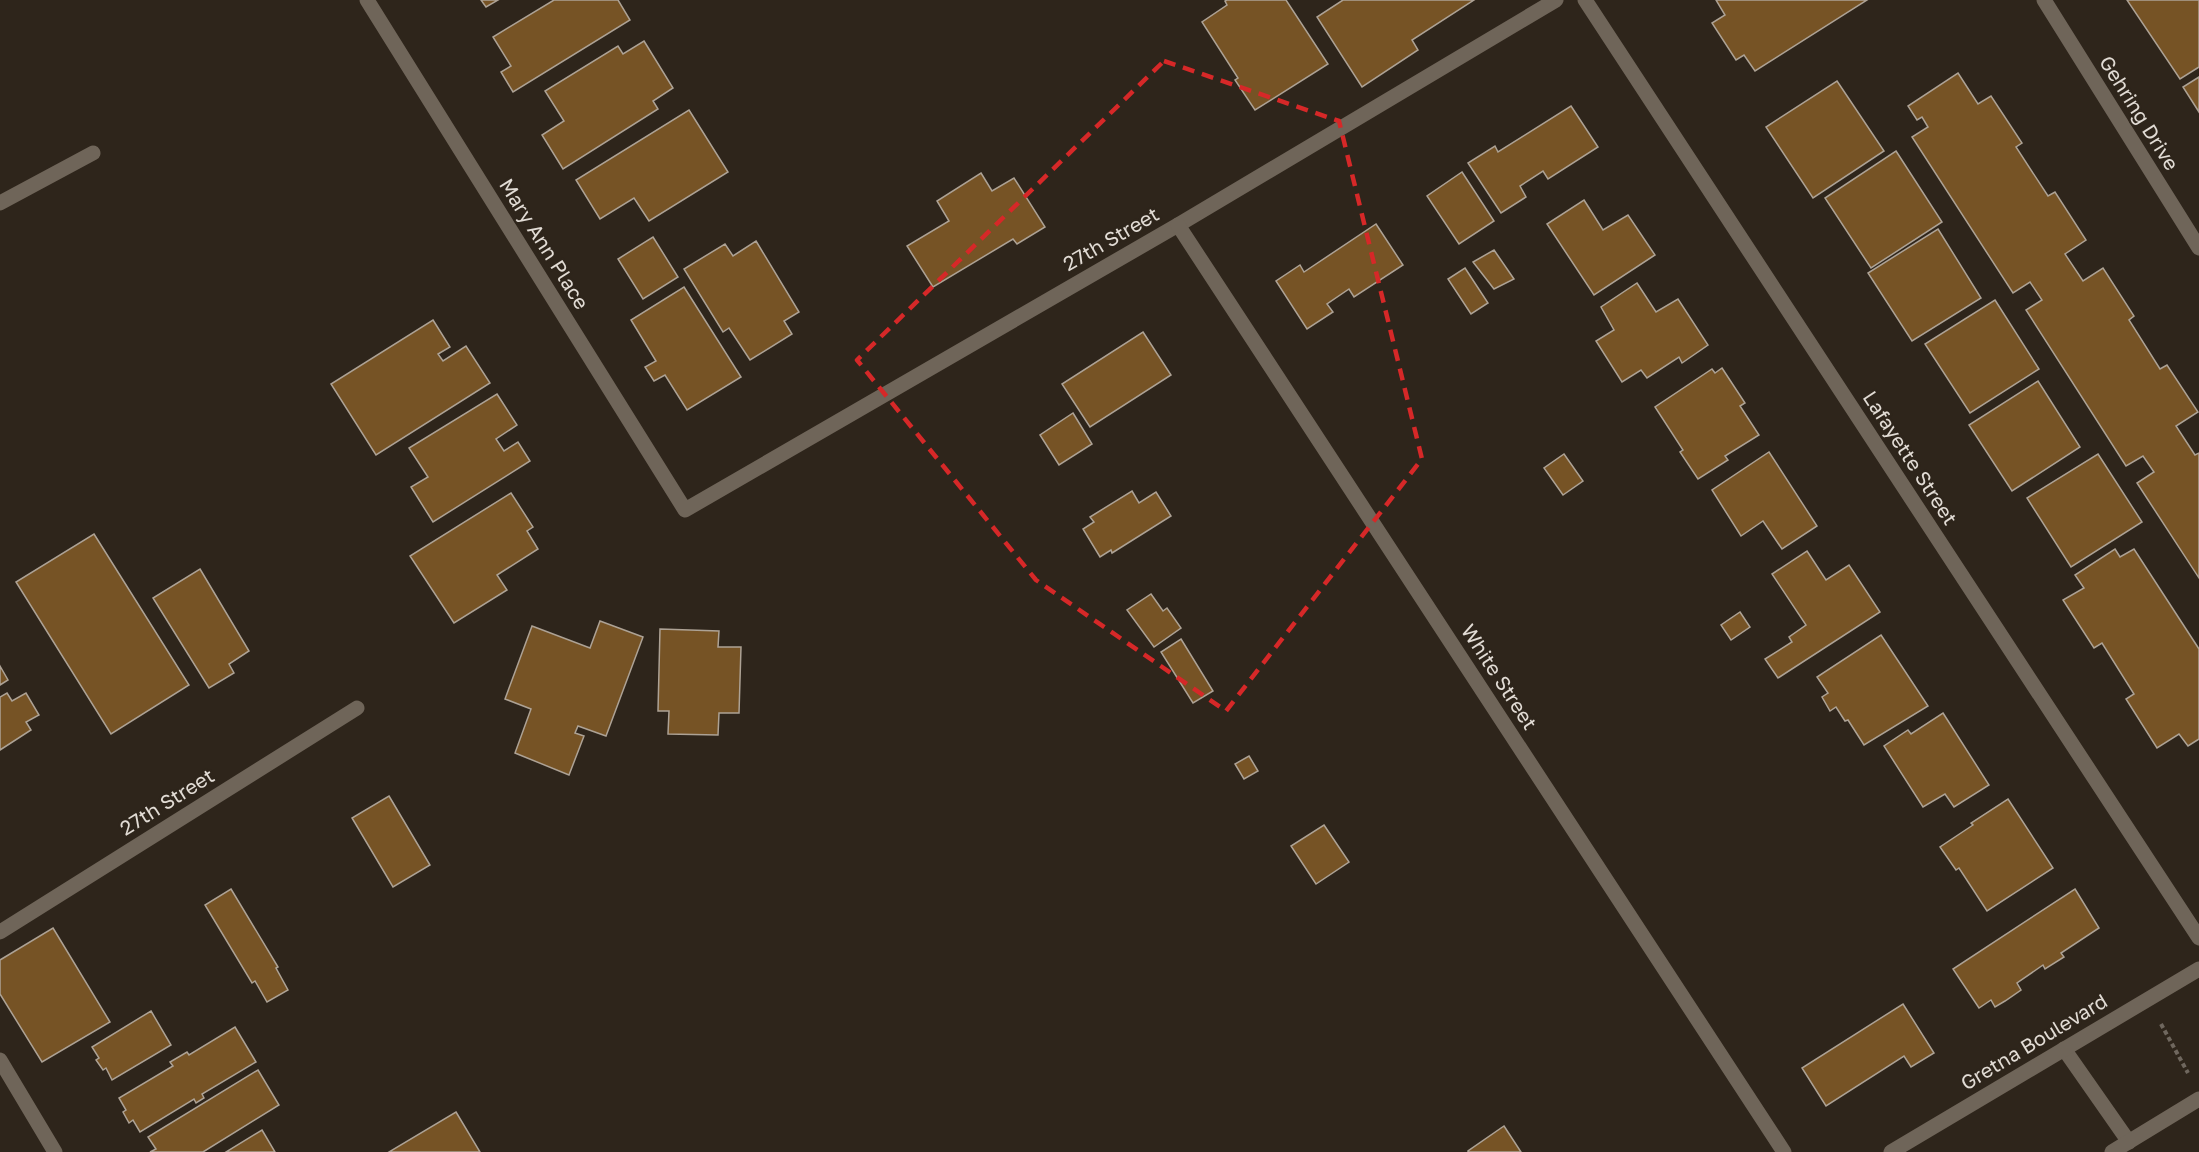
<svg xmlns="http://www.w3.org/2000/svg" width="2199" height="1152" font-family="'Golos Text',sans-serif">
<rect width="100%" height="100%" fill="#2e251b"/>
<!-- building -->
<g fill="#765325" stroke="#ada295" stroke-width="1.5">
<polygon points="481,0 498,0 486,7"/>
<polygon points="554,0 618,0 630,20 513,92 501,72 511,66 493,37"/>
<polygon points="1227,0 1286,0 1328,64 1255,110 1235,80 1238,78 1202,22 1227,5 1225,1"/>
<polygon points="1343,0 1474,0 1412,40 1418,50 1362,87 1317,17"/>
<polygon points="1716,0 1867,0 1755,71 1744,55 1736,60 1712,23 1725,15"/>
<polygon points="2127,0 2199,0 2199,67 2180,79"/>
<polygon points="644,41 673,88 653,101 658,109 563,169 542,135 564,121 545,91 618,46 623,54"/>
<polygon points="1958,73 1978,104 1991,96 2022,143 2016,147 2048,196 2055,192 2086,240 2065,254 2083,281 2103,268 2134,316 2129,320 2160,369 2167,365 2198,412 2176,426 2195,455 2199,453 2199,578 2137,483 2154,472 2143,456 2126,466 2026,310 2042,300 2030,282 2013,293 1912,137 1928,127 1922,117 1917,120 1908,106"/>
<polygon points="2199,77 2199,112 2183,87"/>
<polygon points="1837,81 1884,151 1813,198 1766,127"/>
<polygon points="1571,106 1598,147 1548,179 1543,171 1520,186 1526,197 1501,213 1468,163 1495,146 1498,152"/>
<polygon points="689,110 728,172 649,221 634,198 600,219 576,180"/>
<polygon points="1896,151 1942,222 1871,268 1825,198"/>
<polygon points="1462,172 1494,221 1459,244 1427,196"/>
<polygon points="981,173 992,191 1014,178 1045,227 1017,244 1013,239 933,287 907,246 949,221 937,201"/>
<polygon points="1584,200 1603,230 1628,215 1655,255 1594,295 1547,224"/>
<polygon points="1376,224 1403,265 1354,297 1349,289 1327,304 1333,312 1307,329 1276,281 1300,265 1304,272"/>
<polygon points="1938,229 1981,298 1912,341 1868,273"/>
<polygon points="653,237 678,277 643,299 618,259"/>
<polygon points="756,241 799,312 784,321 792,334 750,360 729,328 723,332 684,269 725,244 733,256"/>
<polygon points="1494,250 1514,279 1494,289 1473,262"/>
<polygon points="1465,268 1488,303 1471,314 1448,279"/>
<polygon points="1637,283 1656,312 1678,299 1708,345 1682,363 1679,357 1647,378 1641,370 1622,382 1596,341 1614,330 1601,307"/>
<polygon points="684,287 741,377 687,410 665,375 654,381 645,367 656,361 631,320"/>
<polygon points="1995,300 2039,369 1970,413 1925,344"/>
<polygon points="433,320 450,347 438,354 443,361 466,346 490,383 376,455 331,384"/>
<polygon points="1143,332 1171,375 1090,427 1062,384"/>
<polygon points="1722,368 1745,403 1740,406 1759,435 1725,456 1728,460 1698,479 1680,452 1683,450 1655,407 1712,369 1715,373"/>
<polygon points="2038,381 2080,447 2012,491 1969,425"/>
<polygon points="497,394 517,425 496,439 504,451 518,442 530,461 433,522 411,487 428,477 409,448"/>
<polygon points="1073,413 1092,444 1059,465 1040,435"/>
<polygon points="1769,452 1817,526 1782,549 1763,521 1741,536 1712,490"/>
<polygon points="1564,454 1583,481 1563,495 1544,468"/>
<polygon points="2098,454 2142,522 2071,567 2027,498"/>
<polygon points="1132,491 1139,503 1156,492 1171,516 1112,553 1111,550 1100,557 1083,529 1094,522 1090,517"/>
<polygon points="511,493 533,527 527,531 538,549 497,575 507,590 454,623 410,556"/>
<polygon points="94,534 189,685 111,734 16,582"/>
<polygon points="2115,549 2120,557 2134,549 2199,649 2199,739 2188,746 2179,734 2157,748 2126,699 2134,694 2102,643 2094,648 2063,600 2084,588 2075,575"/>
<polygon points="1807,551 1826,580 1849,565 1880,612 1778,678 1765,659 1792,642 1789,637 1806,625 1772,574"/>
<polygon points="200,569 249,651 229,664 234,673 209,688 153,598"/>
<polygon points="1151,594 1163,611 1167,608 1181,628 1154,647 1127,610"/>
<polygon points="1740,612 1750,627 1731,640 1721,625"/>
<polygon points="600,621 643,637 606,736 578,726 575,733 584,736 569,775 515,753 531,709 505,699 532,626 590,648"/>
<polygon points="660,629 719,631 718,647 741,647 739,713 719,713 718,735 668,734 669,711 658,711"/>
<polygon points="1881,635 1928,706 1864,745 1848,720 1845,721 1836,707 1830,711 1822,697 1828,693 1817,677"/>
<polygon points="1181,639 1213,691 1193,703 1161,652"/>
<polygon points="0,666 8,680 0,685"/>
<polygon points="7,693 12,701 26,693 39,715 26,722 31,730 0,750 0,697"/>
<polygon points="1943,713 1989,785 1954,807 1945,794 1923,807 1884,746 1908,730 1911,734"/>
<polygon points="1249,756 1258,771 1244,779 1235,764"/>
<polygon points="389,796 430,865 393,887 352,818"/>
<polygon points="2008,799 2053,868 1987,911 1959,868 1956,870 1940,847 1973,825 1971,823"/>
<polygon points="1324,825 1349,862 1316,884 1291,846"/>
<polygon points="231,889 278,967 276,968 288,990 267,1002 255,981 252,983 205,905"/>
<polygon points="2075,889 2099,928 2061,953 2064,957 2045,969 2043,965 2017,983 2021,990 2005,1001 1995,1007 1991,1000 1979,1008 1953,969"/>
<polygon points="53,928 110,1022 42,1062 0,994 0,960"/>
<polygon points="1903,1004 1934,1053 1911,1067 1904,1056 1826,1106 1802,1068"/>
<polygon points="151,1011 171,1045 112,1080 106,1068 103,1070 96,1060 99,1058 92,1047"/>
<polygon points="235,1027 256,1062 202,1094 204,1098 196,1103 194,1099 140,1132 133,1120 129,1123 123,1112 126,1110 119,1098 173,1066 170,1062 187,1052 189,1055"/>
<polygon points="258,1070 279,1105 203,1152 150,1152 156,1149 148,1137"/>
<polygon points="456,1112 480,1152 389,1152"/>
<polygon points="1504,1126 1521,1152 1468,1152 1468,1151"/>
<polygon points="262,1130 275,1152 226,1152"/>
</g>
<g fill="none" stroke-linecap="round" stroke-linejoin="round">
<!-- path -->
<polyline stroke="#6f675e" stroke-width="4" stroke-dasharray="4.5 3" stroke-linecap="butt" points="2161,1024 2188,1073"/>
<!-- minor -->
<g stroke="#6f6559" stroke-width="15">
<polyline points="367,0 685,510 1178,225 1556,0"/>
<polyline points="1585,0 2199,938"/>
<polyline points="2044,0 2199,248"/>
<polyline points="0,203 93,153"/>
<polyline points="1178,225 1784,1152"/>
<polyline points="0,932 357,708"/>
<polyline points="2064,1049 2129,1142"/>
<polyline points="0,1060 55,1152"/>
<polyline points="1891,1152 2199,969"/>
<polyline points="2112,1152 2199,1099"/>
</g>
</g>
<!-- marked area -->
<path fill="none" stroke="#d62828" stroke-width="4.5" stroke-dasharray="12 8" stroke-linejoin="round" d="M1164,61L1339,121L1422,459L1226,711L1036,580L857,360Z"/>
<g text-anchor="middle" stroke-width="4.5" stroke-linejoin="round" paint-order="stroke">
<!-- street labels -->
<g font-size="20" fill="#e2dcd5" stroke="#2e251b">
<text transform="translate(2139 113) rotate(58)" y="7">Gehring Drive</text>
<text transform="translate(1111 239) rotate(-30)" y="7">27th Street</text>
<text transform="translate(544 244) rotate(58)" y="7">Mary Ann Place</text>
<text transform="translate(1910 458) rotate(57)" y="7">Lafayette Street</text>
<text transform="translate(1499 677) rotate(57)" y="7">White Street</text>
<text transform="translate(167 802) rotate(-32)" y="7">27th Street</text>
<text transform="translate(2034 1042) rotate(-31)" y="7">Gretna Boulevard</text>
</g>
</g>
</svg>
